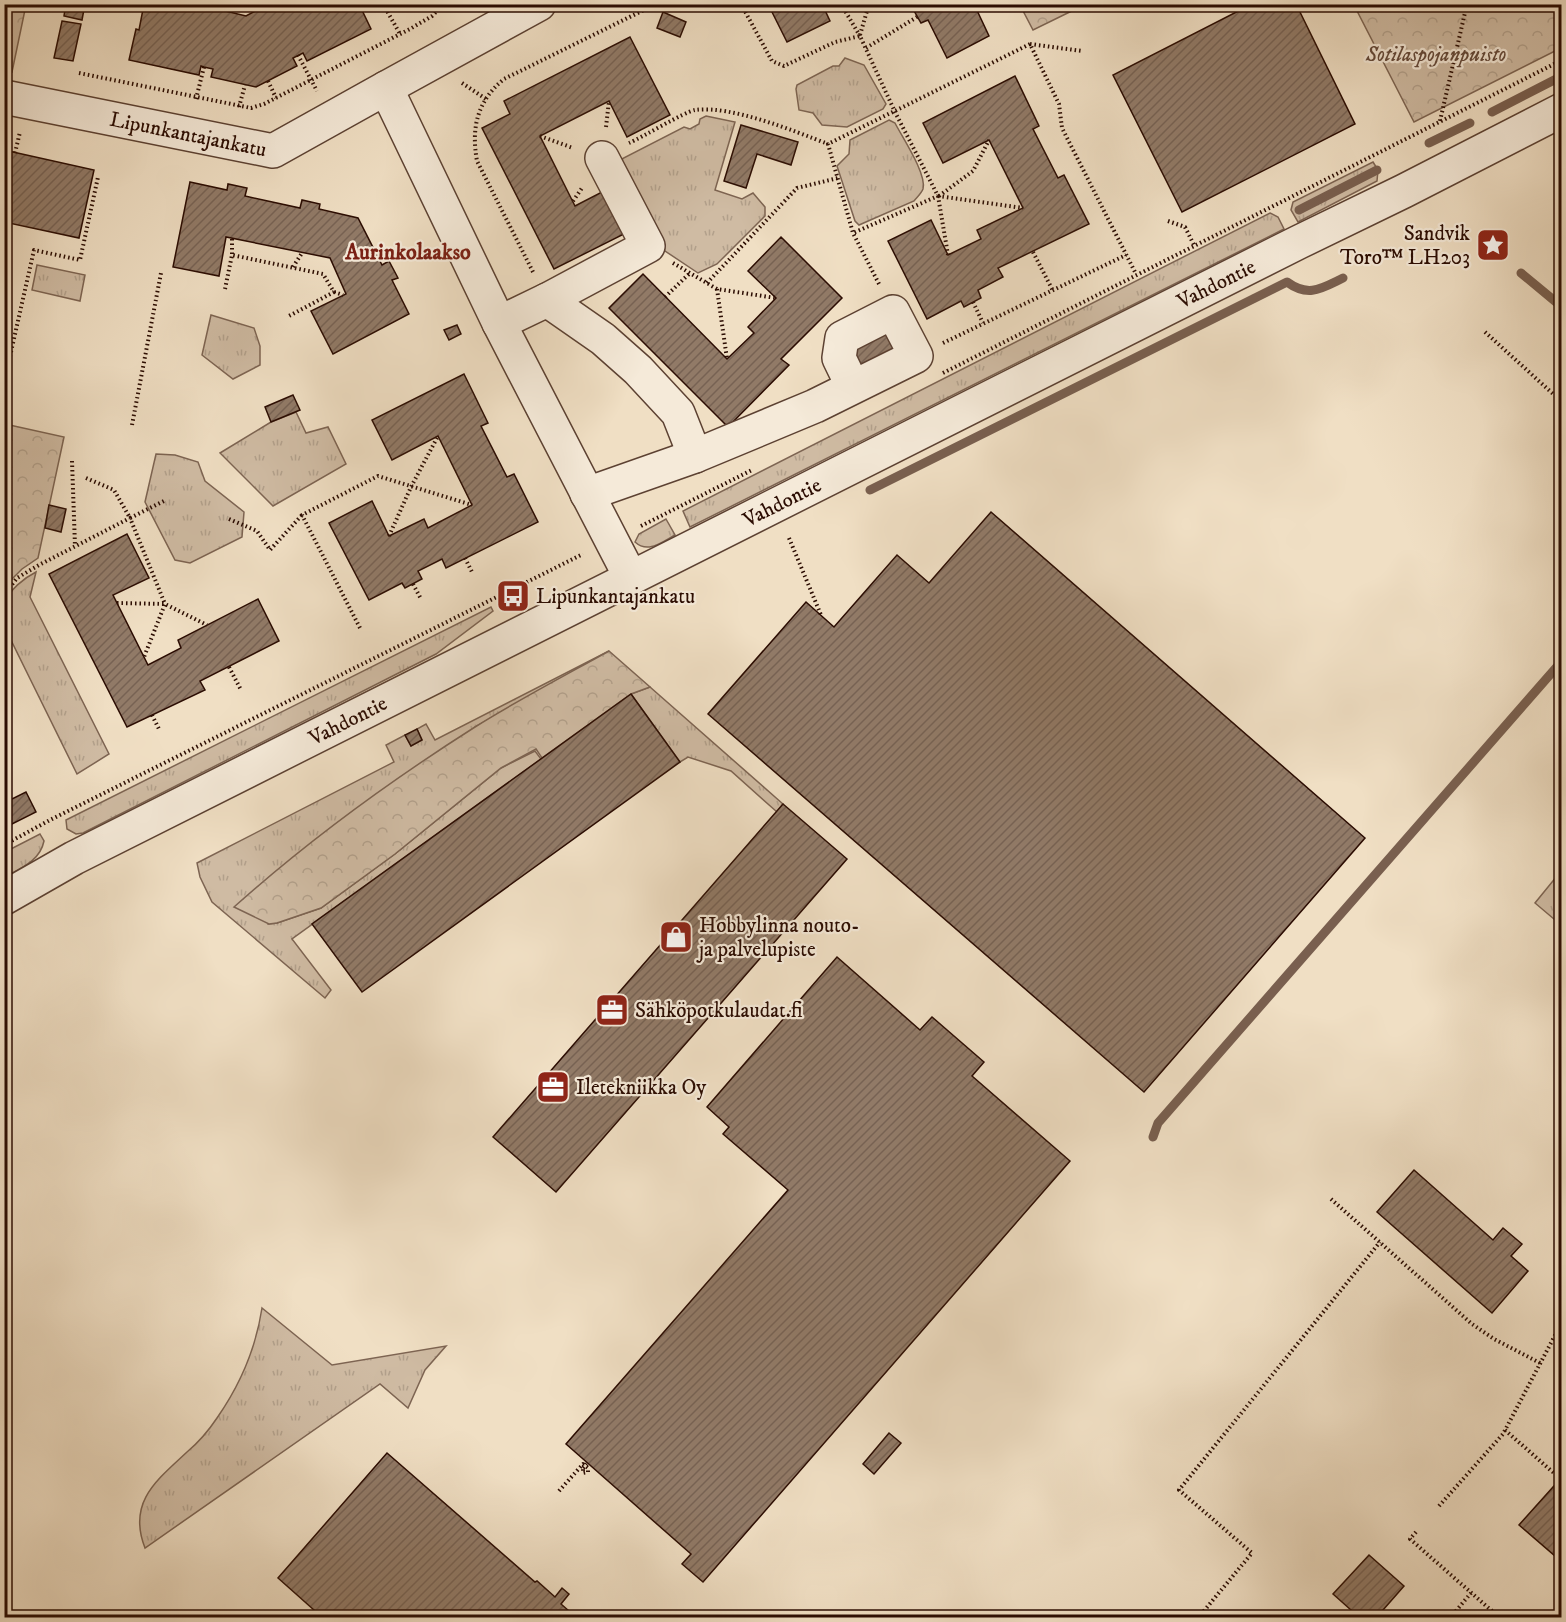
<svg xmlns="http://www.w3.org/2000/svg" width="1566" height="1622" font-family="'IM FELL DW Pica',serif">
<defs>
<pattern id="grass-tufts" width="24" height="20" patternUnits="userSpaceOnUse" patternTransform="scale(1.5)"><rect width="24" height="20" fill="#cfbba3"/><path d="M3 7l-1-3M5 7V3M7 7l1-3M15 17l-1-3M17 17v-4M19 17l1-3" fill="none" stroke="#b2a08b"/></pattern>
<pattern id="forest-crowns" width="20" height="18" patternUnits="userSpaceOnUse" patternTransform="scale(1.5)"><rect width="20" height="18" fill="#cfbba3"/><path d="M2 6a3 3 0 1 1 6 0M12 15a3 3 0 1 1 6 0" fill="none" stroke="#b2a08b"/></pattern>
<pattern id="building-hatch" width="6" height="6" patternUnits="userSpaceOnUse" patternTransform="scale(1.5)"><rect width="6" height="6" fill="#917a67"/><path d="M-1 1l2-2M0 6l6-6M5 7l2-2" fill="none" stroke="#776253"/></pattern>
</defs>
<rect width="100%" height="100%" fill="#f0dfc4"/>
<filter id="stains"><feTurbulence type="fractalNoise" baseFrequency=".00333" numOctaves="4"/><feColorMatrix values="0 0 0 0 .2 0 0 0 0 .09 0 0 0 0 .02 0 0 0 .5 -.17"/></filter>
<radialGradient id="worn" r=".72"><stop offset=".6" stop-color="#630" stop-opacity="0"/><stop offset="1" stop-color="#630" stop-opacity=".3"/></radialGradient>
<!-- grass -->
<g fill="url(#grass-tufts)" stroke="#7d6452" stroke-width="1.5">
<polygon points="845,58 864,65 886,104 883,109 847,127 822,125 813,113 799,110 796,89 797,85 833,66 839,66"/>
<polygon points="706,116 735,122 715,190 742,199 753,193 765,207 765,216 717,264 698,273 647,239 608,166 684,127 690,129 699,124 700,119"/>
<path d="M889,120L895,123C902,137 927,174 923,189C921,194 917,197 914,201L859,225L855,221L837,166L849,154L850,140Z"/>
<polygon points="1373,162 1378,170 1377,181 1298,222 1291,210 1293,202"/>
<polygon points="1270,213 1278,217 1284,229 690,527 683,511"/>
<polygon points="37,265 85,275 80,301 32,290"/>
<polygon points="211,315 254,328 260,346 260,365 233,379 202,355"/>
<polygon points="296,412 306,433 328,427 346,464 273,506 220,453 271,422"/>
<polygon points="156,454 175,455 198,462 205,481 244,512 242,537 190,563 175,560 145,502"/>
<path d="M666,519L675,535C662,542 648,554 635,542L639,534Z"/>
<path d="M36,572L30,597L109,754L77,774L5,628C4,621 3,610 5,603C9,590 24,578 36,572Z"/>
<polygon points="491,607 493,611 436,654 83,833 76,834 67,829 66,820"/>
<polygon points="609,651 475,727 269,924 277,923 321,908 395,854 501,768 535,751 541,759 292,939 331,990 325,998 212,902 200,877 197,863 394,762 386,745 405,735 411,746 422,740 417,729 426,724 435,740"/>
<polygon points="650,687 783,804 777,812 731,771 688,757 680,762 631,694"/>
<path d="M40,834L44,841C40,861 21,868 5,877V852Z"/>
<polygon points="1561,871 1561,925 1535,903"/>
<path d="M262,1308L332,1365L446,1346L425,1370L408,1408L380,1384L145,1548C127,1502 157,1480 187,1452C199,1442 209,1430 217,1418C240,1385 256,1348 262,1308Z"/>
</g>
<!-- forest -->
<g fill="url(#forest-crowns)" stroke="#7d6452" stroke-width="1.5">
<polygon points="5,5 26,5 12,72 5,70"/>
<polygon points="1020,5 1084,5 1033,30"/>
<polygon points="1354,5 1561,5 1561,48 1414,122"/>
<polygon points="5,424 64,437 38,558 22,569 5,586"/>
<path d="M609,651L650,687L631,694L542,758L536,749L501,768L395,854L321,908L277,923L269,924L234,907C309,840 390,781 475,727C518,700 564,676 609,651Z"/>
</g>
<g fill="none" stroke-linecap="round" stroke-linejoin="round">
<!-- stream -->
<g stroke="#795f4f" stroke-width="9">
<polyline points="1560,4 1562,7"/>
<polyline points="1492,112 1562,76"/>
<polyline points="1429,143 1470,123"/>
<polyline points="1299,210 1377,170"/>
<polyline points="1521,273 1562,307"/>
<path d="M870,490L1287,282C1309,298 1322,288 1343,278"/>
<polyline points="1153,1137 1158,1123 1562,661"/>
</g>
</g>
<!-- building -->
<g fill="url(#building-hatch)" stroke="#2b0c02" stroke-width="1.5">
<polygon points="66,4 85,4 82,20 64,16"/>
<polygon points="144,4 196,4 246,16 268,4 359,4 371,29 307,61 303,53 293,58 297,66 256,87 211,77 213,69 204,67 201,66 199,75 129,60 136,29 139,30"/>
<polygon points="768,4 822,4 830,21 787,42"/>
<polygon points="974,4 989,36 947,58 928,20 921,23 913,9 920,4"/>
<polygon points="1252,4 1296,4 1355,124 1182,212 1113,75"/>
<polygon points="663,12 686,22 680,37 657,28"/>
<polygon points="62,21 81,24 73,61 54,58"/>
<polygon points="4,37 11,38 9,49 4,48"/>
<polygon points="630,37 670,115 627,137 609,101 540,136 575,206 602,192 624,234 554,269 482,128 510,114 504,101"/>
<polygon points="1015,76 1039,126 1033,129 1058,178 1064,175 1089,224 998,268 1003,277 978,290 981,298 964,307 961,301 927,319 888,241 931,220 948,255 981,239 977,230 1023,208 989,140 943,163 923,123"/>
<polygon points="741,125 798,142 791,165 757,154 746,188 724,181"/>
<polygon points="4,150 94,170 79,238 4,222"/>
<polygon points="190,182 227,190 228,184 247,188 245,196 300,208 302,200 320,204 319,209 358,218 382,265 389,261 398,278 392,280 409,314 333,354 311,311 346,294 330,258 226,237 219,276 173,267"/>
<polygon points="781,237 842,298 781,359 789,365 728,427 609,308 643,274 727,359 754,333 748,327 776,298 748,271"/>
<polygon points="891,324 906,353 866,374 851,346"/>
<polygon points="457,325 461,334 449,340 444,330"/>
<polygon points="464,374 488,423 481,426 507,477 514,474 538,522 446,568 442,559 418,571 422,579 405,588 402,583 369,600 329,523 372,501 389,536 424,519 428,528 472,505 438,436 392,460 372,420"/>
<polygon points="293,395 300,410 271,422 265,407"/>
<polygon points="49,505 66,509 61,532 45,528"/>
<polygon points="991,512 1365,838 1144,1092 708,714 806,602 834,627 897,555 929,583"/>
<polygon points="127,534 149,578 113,595 148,665 181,648 178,640 258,599 279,641 200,681 205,690 127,727 49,574"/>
<polygon points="631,694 680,762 362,992 312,924"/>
<polygon points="417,729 422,740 411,746 405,735"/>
<polygon points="26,792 36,812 4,828 4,799 6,802"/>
<polygon points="783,804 847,859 556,1192 493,1137"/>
<polygon points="837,957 920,1030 932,1017 984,1062 972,1076 1070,1161 703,1582 682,1564 691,1554 566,1444 788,1190 723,1134 729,1127 707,1107"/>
<polygon points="1414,1170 1493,1240 1503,1228 1522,1244 1511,1256 1528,1271 1492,1313 1377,1212"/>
<polygon points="889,1433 901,1443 874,1474 863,1464"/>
<polygon points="387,1453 535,1582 537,1581 555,1597 562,1588 569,1594 561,1604 577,1618 323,1618 278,1578"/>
<polygon points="1562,1477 1562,1562 1519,1525"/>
<polygon points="1369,1555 1404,1586 1376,1618 1360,1618 1333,1594"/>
</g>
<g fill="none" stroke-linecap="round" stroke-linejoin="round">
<defs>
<g id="minor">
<polyline points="386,88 539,4"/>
<path id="s1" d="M4,97L273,151L386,88L499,323L631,578"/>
<polyline points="547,300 648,246 602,158"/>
<polyline points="499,323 547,300 603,339 638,370 678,413 695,456"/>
<polyline points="587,494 695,456 815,406 916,356 893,312 842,338 839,358 853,387"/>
<path id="s2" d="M4,898L74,858L1299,242L1404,191L1562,110"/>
</g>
</defs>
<!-- minor casing -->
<use href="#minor" stroke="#5c4132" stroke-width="36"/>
<!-- path -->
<g stroke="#2b0c02" stroke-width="4" stroke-dasharray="1.5 3" stroke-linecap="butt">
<polyline points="383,4 400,34"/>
<polyline points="741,4 772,61 784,66 835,42 860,36 895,112 938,196 853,233"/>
<polyline points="841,4 860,36"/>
<polyline points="860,35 869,4"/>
<polyline points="1030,44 1082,51"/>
<polyline points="866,48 917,17"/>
<polyline points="298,55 317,91"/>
<polyline points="79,73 251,108 264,104 410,29 432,16 444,4"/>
<polyline points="268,81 276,98"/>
<polyline points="462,83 486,99"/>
<polyline points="196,99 204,67"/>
<polyline points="239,107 245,85"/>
<polyline points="1440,121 1467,4"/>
<polyline points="606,127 609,101"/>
<polyline points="540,136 573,148"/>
<path d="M629,143C643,137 684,112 695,110C731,105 794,131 828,144"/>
<polyline points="15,153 20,132"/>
<polyline points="938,196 1023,208"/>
<polyline points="938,196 948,255"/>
<polyline points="939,196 973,171 989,140"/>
<polyline points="573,201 582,188"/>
<polyline points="1168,221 1185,227 1194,245"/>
<polyline points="232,239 232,255"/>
<polyline points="1033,252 1053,291"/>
<polyline points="673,263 717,289 776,298"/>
<polyline points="293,267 302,253"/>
<path d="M533,272L477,161C471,128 477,101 504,79L656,4"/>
<polyline points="707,283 797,188 838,178"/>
<polyline points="879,284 853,233 828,144 1030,44 1059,104 1062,128 1136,274"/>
<polyline points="225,289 232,255 323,274 334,292 287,317"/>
<polyline points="717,289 727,359"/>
<polyline points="334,292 343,295"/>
<polyline points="665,297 690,273"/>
<polyline points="973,302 983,323"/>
<polyline points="1485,332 1562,402"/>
<polyline points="943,343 1126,255"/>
<polyline points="943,373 1562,60"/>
<polyline points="6,374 34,250 80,260 98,177"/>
<polyline points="132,425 161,273"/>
<polyline points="72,461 75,546"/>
<polyline points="86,478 114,490 130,518 164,501"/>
<polyline points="229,519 257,531 270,550 302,515"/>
<polyline points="641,526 752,470"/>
<polyline points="389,536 411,487 438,436"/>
<polyline points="789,538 821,615"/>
<polyline points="465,558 473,574"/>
<polyline points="413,584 421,599"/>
<polyline points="4,595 17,578 39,565 130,518 165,604 144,657"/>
<polyline points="117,603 165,604 207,625"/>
<polyline points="360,628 302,515 378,476 472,505"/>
<polyline points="229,667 241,690"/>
<polyline points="152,715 160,731"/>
<polyline points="4,845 50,820 583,554"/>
<polyline points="1331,1199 1472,1324 1494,1339 1540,1363"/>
<polyline points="1505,1430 1555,1474"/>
<polyline points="559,1491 583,1464 588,1468 588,1472 583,1473 583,1468"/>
<polyline points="1439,1506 1503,1434 1562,1322"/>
<polyline points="1416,1532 1410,1539 1500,1618"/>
<polyline points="1198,1618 1252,1553 1179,1490 1380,1242"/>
<polyline points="1450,1618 1471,1593"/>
</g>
<!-- minor -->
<use href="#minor" stroke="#f5ead9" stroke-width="33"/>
<!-- path-bridge -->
<polyline stroke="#2b0c02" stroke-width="4" stroke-dasharray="1.5 3" stroke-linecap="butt" points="583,1468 587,1464"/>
</g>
<!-- icons -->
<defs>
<symbol id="sight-square" viewBox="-11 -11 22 22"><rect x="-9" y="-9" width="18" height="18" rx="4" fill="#8f2418" stroke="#f5ead9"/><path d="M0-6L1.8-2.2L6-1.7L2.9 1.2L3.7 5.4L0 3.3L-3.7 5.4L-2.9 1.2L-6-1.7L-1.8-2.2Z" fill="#fff"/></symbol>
<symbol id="bus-square" viewBox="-11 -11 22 22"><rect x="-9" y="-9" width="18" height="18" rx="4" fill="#8f2418" stroke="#f5ead9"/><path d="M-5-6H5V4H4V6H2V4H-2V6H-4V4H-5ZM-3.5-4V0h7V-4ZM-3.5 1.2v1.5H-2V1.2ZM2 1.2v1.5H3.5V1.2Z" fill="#fff"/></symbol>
<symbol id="shop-square" viewBox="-11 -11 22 22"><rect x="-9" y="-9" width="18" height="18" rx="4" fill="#8f2418" stroke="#f5ead9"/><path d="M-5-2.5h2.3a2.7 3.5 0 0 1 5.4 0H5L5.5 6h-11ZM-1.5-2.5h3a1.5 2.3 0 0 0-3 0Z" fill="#fff"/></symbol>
<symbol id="office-square" viewBox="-11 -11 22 22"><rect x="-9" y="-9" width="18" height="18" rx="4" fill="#8f2418" stroke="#f5ead9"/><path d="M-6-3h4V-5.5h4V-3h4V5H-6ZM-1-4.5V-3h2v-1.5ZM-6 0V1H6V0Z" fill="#fff"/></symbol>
</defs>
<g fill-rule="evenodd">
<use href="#sight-square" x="1474" y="226" width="38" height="38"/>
<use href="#bus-square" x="494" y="577" width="38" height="38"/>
<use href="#shop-square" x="657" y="918" width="38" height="38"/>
<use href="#office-square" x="593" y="991" width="38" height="38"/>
<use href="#office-square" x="534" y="1068" width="38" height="38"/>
</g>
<g text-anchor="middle" stroke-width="4.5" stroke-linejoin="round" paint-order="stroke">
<!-- park labels -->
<g font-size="21" font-style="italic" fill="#64493a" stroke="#f5ead9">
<text x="1436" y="61">Sotilaspojanpuisto</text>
</g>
<!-- street labels -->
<g font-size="21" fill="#2b0c02" stroke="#f5ead9">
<text dy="7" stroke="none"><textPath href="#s1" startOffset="188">Lipunkantajankatu</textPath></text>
<text dy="7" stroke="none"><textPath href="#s2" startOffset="1359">Vahdontie</textPath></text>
<text dy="7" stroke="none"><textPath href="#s2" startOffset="873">Vahdontie</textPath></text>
<text dy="7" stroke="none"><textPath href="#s2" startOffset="387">Vahdontie</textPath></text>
</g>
<!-- poi labels -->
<g font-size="21" fill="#2b0c02" stroke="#f5ead9" text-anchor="start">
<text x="1470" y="240" text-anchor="end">Sandvik<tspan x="1470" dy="24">Toro™ LH203</tspan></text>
<text x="536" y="603">Lipunkantajankatu</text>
<text x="699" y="932">Hobbylinna nouto-<tspan x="699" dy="24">ja palvelupiste</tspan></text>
<text x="635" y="1017">Sähköpotkulaudat.fi</text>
<text x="576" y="1094">Iletekniikka Oy</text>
</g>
<!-- neighbourhood labels -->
<g font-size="22" font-weight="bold" fill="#7a1f14" stroke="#f5ead9">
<text x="408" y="259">Aurinkolaakso</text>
</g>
</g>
<!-- margin -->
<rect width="1566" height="1622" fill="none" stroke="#f0dfc4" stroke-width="24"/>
<rect x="6" y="6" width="1554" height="1610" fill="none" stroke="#2b0c02" stroke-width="3"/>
<rect x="12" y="12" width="1542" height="1598" fill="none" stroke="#2b0c02" stroke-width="1.5"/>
<rect width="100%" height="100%" filter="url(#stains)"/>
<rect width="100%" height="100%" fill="url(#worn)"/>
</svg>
